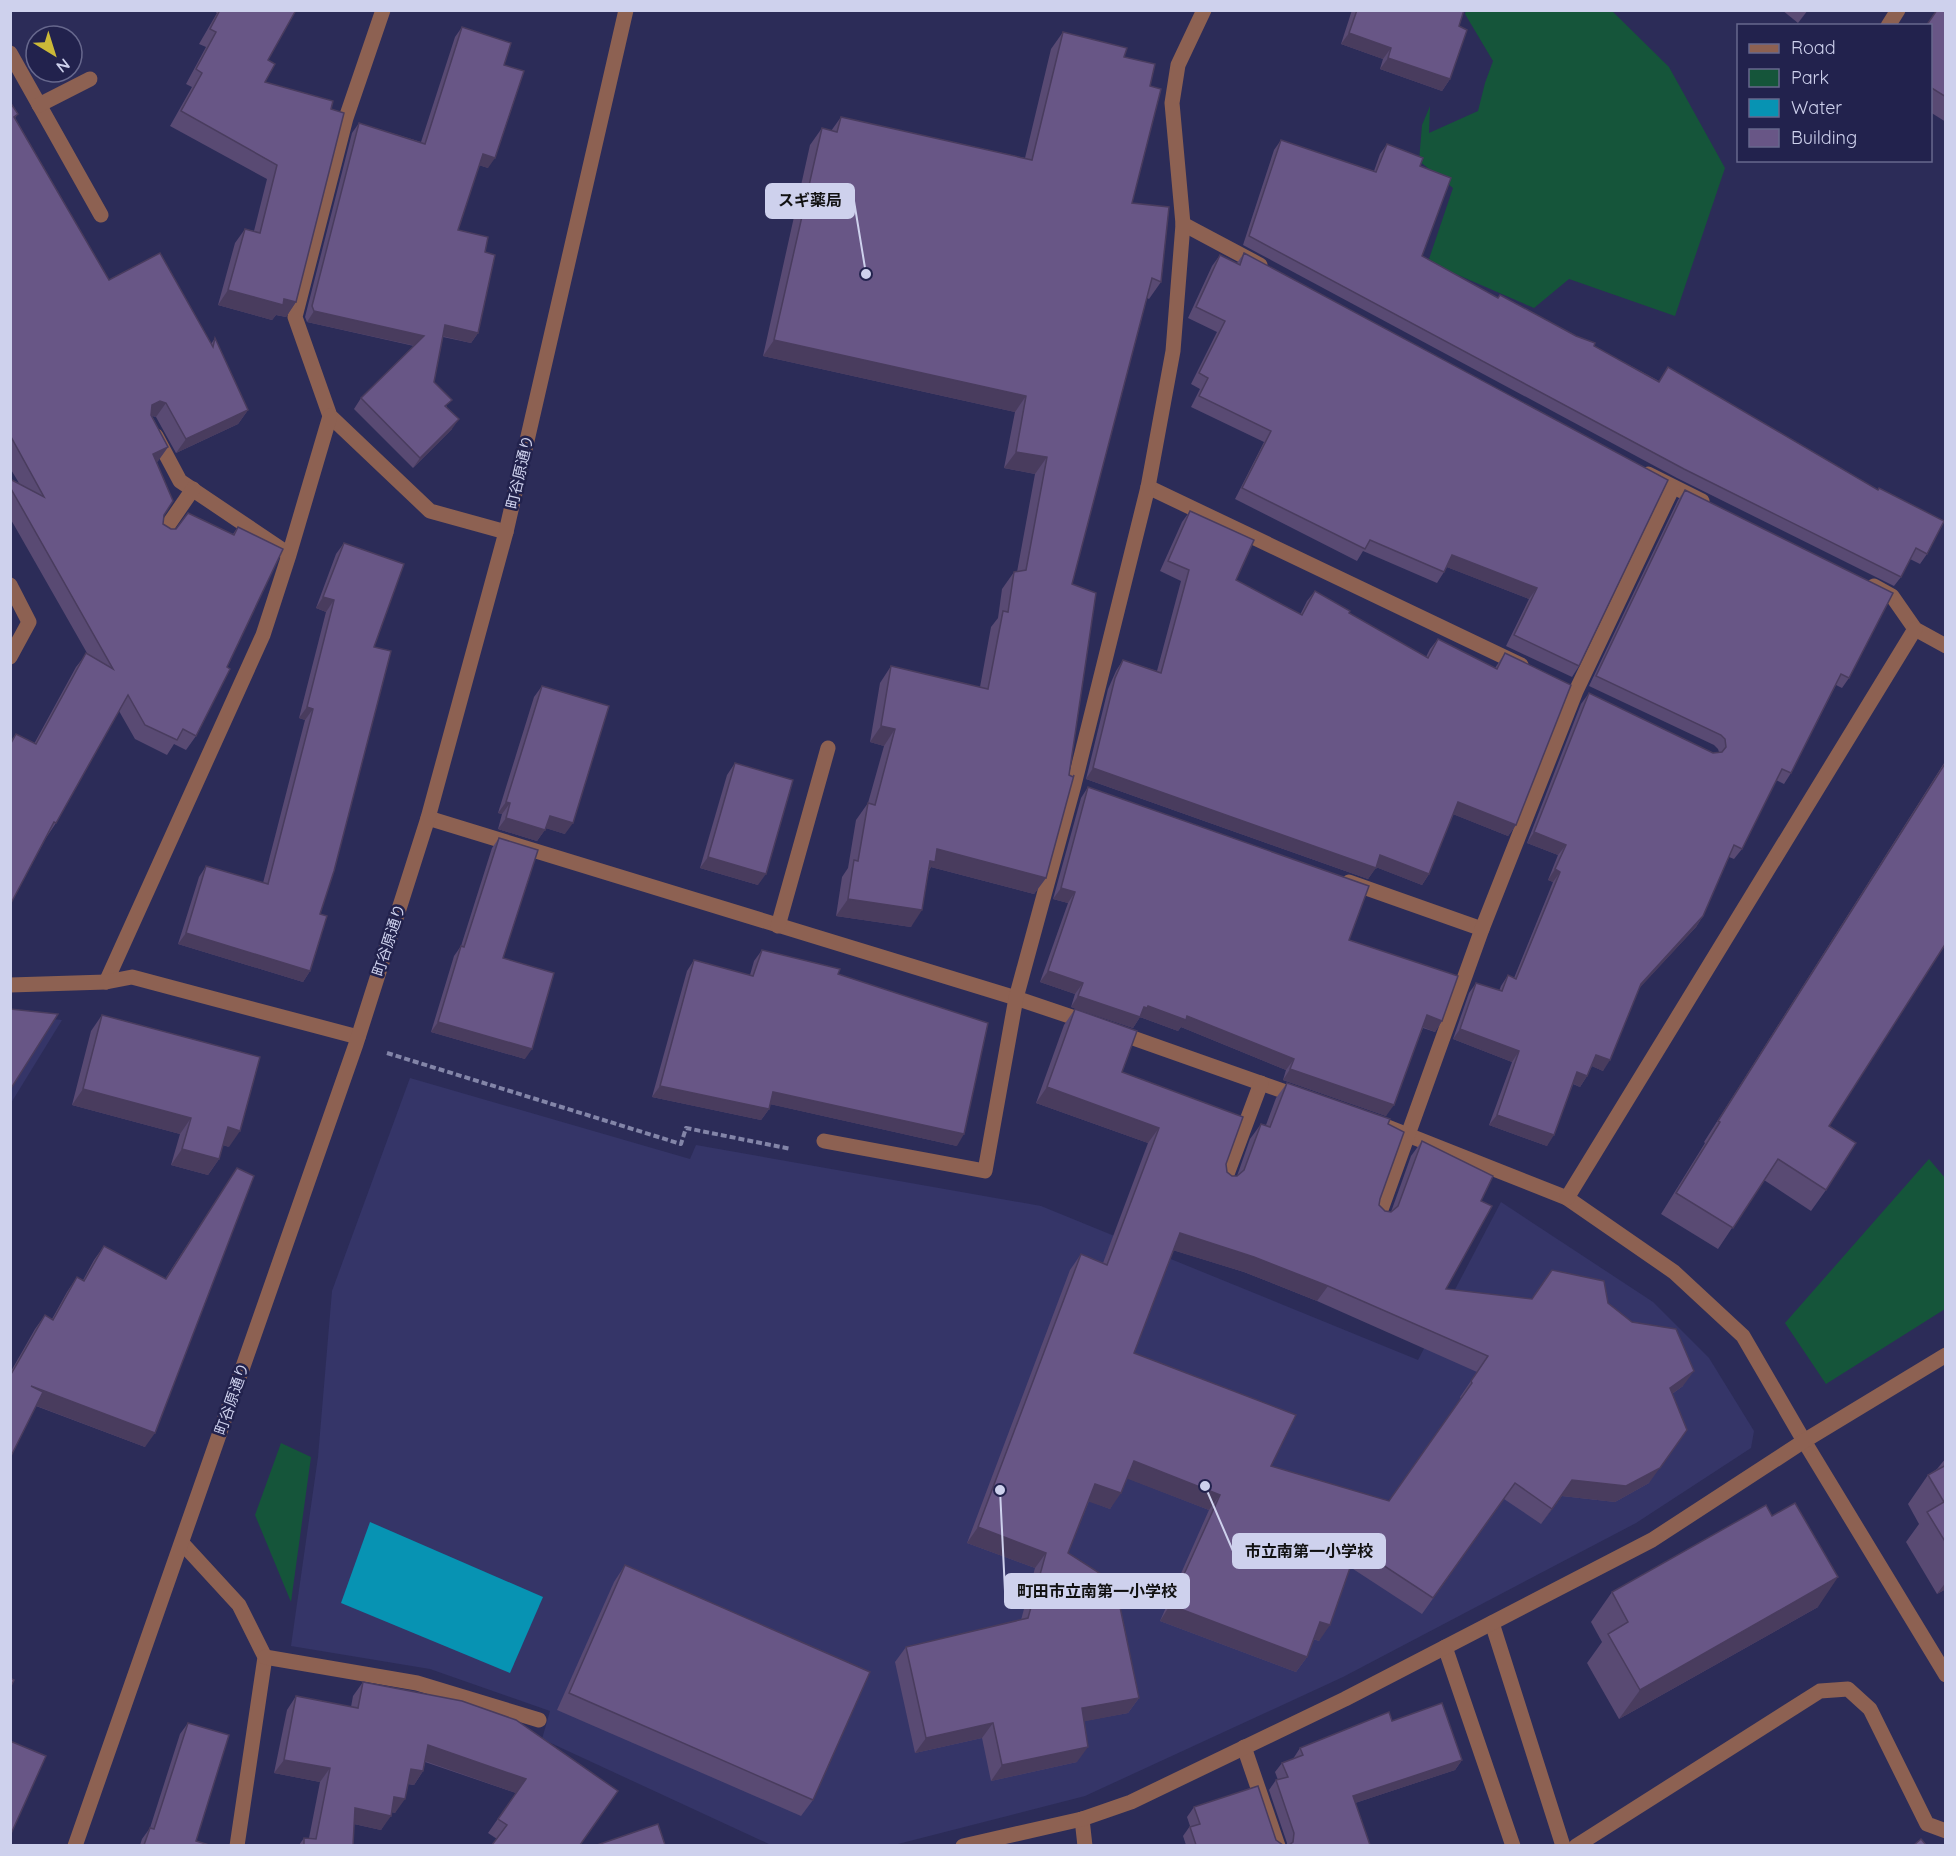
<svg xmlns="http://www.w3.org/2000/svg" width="1956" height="1856" font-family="Quicksand,'Noto Sans JP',sans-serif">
<rect width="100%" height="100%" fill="#2c2c58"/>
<!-- built -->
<g fill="#353568">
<polygon points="11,1015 62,1020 11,1103"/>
<polygon points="410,1078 690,1159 696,1145 1041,1206 1418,1360 1501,1202 1653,1302 1709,1358 1754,1431 1751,1448 1636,1523 1343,1677 1085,1796 894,1845 771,1845 542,1739 550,1711 430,1669 291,1646 318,1457 332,1291"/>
</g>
<!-- green -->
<g fill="#15553a">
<polygon points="1611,10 1669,67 1725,168 1675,316 1569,279 1534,308 1428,262 1453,188 1419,161 1422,125 1430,106 1429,133 1478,111 1485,83 1493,61 1465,14 1466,11"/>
<polygon points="1929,1159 1945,1178 1945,1309 1826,1384 1785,1323"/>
<polygon points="281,1443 311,1457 291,1602 255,1515"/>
</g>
<!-- water -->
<polygon fill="#0793b3" points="370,1522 543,1597 510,1673 341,1603"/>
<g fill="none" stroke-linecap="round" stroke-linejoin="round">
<!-- path -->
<polyline stroke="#8385a8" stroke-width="4" stroke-dasharray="6 3" stroke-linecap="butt" points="387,1053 681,1144 686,1128 791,1149"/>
<!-- minor -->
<g stroke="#8d6152" stroke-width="15">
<polyline points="383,10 346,118 295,317 330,416 430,511 506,532"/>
<polyline points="1888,26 1898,10"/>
<polyline points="10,53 101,215"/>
<polyline points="39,105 90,79"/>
<polyline points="1183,224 1260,265"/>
<polyline points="156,436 180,481 287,553"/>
<polyline points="1648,474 1702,501"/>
<polyline points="1148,487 1521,665"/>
<polyline points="162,534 193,489"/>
<polyline points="10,585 29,622 10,657"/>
<polyline points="1874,586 1892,596 1915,629 1946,646"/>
<polyline points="428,818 1016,998 1087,1022"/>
<polyline points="1349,882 1482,929"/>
<polyline points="778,926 828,748"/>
<polyline points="106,982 263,635 289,555 330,416"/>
<polyline points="10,985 106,982 132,977 358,1037"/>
<polyline points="1116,1032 1300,1097"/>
<polyline points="1385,1126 1567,1198 1674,1272 1743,1336 1804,1441 1946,1675"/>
<polyline points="824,1141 985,1171 1016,998 1074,785 1148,487 1173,351 1183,224 1172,103 1178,65 1204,10"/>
<polyline points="1224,1182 1261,1083"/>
<polyline points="1567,1198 1915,629"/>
<polyline points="1378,1218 1482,929 1576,691 1673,487"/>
<polyline points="182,1543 239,1605 265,1657 237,1846"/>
<polyline points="1492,1623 1563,1846"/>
<polyline points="1445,1647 1513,1846"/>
<polyline points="265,1657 417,1683 539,1720"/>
<polyline points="1244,1747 1278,1846"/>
<polyline points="1082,1819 1085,1846"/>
<polyline points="75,1846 356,1044 428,818 506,532 626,10"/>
<polyline points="963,1846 1082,1819 1131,1802 1345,1699 1652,1540 1804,1441 1946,1355"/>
<polyline points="1576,1846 1820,1691 1848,1689 1870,1709 1927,1824 1946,1831"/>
</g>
</g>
<!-- wall -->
<g fill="#594a73" fill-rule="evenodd">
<polygon points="213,10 296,10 268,60 265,82 331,109 296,302 286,317 276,315 272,320 218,305 235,243 245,229 254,231 267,179 170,126 192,87 186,84 206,47 199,44 217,13"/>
<polygon points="1352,10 1464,10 1459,26 1450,79 1442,91 1380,69 1383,59 1341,44"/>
<polygon points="1782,10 1808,10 1798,23"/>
<polygon points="1946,10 1946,122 1930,112 1930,26"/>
<polygon points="462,27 504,65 488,168 479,165 458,230 485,252 478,333 471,343 443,337 434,382 447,407 452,429 413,468 354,409 361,398 414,346 307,322 305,317 352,133 359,123 421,142 455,37"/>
<polygon points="1063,32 1124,57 1150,86 1132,203 1161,282 1149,299 1147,298 1072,584 1046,878 1034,894 931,867 929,871 911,927 836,916 842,877 848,868 856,820 868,803 884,746 870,742 880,683 891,666 980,687 991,627 998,618 1002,589 1014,572 1017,572 1035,474 1004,468 1015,412 763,356 810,145 822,128 831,131 841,117 1025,158 1051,49"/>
<polygon points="10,102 18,114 15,118 109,280 211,344 215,338 248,410 238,424 176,453 156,417 152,416 168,447 158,461 157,462 164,515 163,524 171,529 233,534 238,527 227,667 196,736 186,750 174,744 167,755 135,739 119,711 56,823 46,838 10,905 10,742 16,734 34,744 76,667 87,653 10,518 10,479 19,483 10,468"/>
<polygon points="1281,140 1374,171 1380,154 1387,144 1420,166 1422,256 1498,298 1594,346 1659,381 1668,367 1927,554 1920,564 1910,559 1901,577 1894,586 1677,478 1243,245 1274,150"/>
<polygon points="1244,253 1668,480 1579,666 1572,677 1506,646 1529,599 1447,567 1444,572 1437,583 1363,551 1357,561 1235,499 1264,442 1191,407 1200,389 1191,384 1217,332 1188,318 1212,266 1220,255 1237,263"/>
<polygon points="1685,490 1849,678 1842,688 1836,685 1791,773 1784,784 1776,780 1742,849 1734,859 1729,857 1703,916 1696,927 1639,988 1603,1071 1592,1066 1587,1076 1580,1087 1573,1084 1547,1146 1489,1125 1512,1062 1453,1039 1469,993 1476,983 1499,991 1501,986 1508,975 1514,978 1553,882 1548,880 1558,855 1527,843 1581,704 1589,693 1713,753 1719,752 1718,749 1714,745 1589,686 1678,500"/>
<polygon points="1190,511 1236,580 1300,615 1307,601 1315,591 1349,613 1426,657 1430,649 1438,639 1495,668 1505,653 1516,825 1508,836 1453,814 1429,874 1422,885 1376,867 1368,879 1086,779 1108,689 1116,671 1123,660 1157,671 1181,581 1160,571 1182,522"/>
<polygon points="344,543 374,647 320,914 310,971 303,982 178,944 199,877 206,866 263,883 305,720 299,718 326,612 316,608 336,554"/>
<polygon points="542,686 565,834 546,828 537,841 498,829 502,814 498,813 534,697"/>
<polygon points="1946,760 1946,943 1829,1126 1826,1190 1811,1211 1764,1180 1718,1249 1661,1214 1705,1143 1704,1142"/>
<polygon points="735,763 758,885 700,868 727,775"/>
<polygon points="1088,787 1349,940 1442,1021 1435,1032 1423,1028 1386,1116 1283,1080 1286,1070 1181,1027 1178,1031 1140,1017 1133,1028 1071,1007 1075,994 1040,982 1068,903 1053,899 1081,798"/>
<polygon points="499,838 503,958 525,1059 431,1032 454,956 461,946 492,848"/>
<polygon points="762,950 838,974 957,1146 770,1104 769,1109 761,1120 652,1097 687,971 694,960 750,975 754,961"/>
<path d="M1075,1009L1122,1072L1226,1164L1227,1172L1232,1176H1237L1250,1139L1261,1124L1266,1125L1276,1098L1287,1083L1388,1124L1379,1205L1385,1211L1391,1212L1411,1156L1422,1141L1481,1201L1446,1289L1532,1299L1608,1303L1683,1386L1672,1394L1649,1483L1615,1502L1562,1496L1541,1524L1504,1499L1422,1614L1350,1567L1319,1641L1313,1639L1307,1657L1296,1672L1160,1621L1209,1510L1127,1478L1110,1509L1089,1501L1068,1553L1139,1698L1128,1713L1084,1721L1077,1762L991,1781L982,1738L915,1753L895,1662L906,1647L1021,1620L1035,1568L967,1543L1070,1270L1081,1254L1103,1263L1148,1143L1036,1103L1064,1025ZM1173,1250L1244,1272L1317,1301L1477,1372L1460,1397L1461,1399L1389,1501L1271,1466L1134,1353Z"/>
<polygon points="102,1015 229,1147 223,1145 219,1159 208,1175 171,1165 180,1134 72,1105 91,1031"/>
<polygon points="237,1168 145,1447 36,1406 10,1458 10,1373 35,1329 45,1315 52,1319 67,1292 77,1277 83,1280 94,1260 104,1246 165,1279"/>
<polygon points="1946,1458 1946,1589 1937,1594 1906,1542 1919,1524 1908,1504 1928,1475 1937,1469"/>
<polygon points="1772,1516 1818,1607 1619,1719 1587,1663 1602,1642 1591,1622 1612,1592"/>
<polygon points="625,1565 813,1800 801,1816 557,1710 614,1582"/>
<polygon points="363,1682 618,1791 497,1839 488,1833 516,1793 425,1762 423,1771 414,1785 408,1784 395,1813 392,1812 381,1830 354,1824 353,1845 299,1845 304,1838 309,1838 320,1782 274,1773 287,1710 296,1696 351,1707 353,1696"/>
<polygon points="1392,1721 1462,1760 1455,1770 1355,1803 1370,1845 1186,1845 1183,1836 1190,1826 1187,1817 1194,1807 1276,1840 1283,1845 1287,1845 1287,1843 1269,1790 1276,1780 1278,1780 1275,1772 1282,1763 1293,1759 1300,1748"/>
<polygon points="188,1723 196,1841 209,1845 140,1845 142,1839 150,1828 180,1734"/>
</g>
<!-- shaded-wall -->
<g fill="#493c5e">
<polygon points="1349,33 1391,48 1383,59 1341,44"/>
<polygon points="1388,58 1450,79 1442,91 1380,69"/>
<polygon points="483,154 495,158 488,168 475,164"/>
<polygon points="228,290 284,299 296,302 286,317 276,315 272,320 218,305"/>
<polygon points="314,311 424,336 416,346 307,322"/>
<polygon points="445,325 478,333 471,343 438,335"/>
<polygon points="774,340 1026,396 1015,412 763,356"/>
<polygon points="160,401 166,403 156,417 150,415 152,405"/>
<polygon points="248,410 238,424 176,453 186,439"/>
<polygon points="459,419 452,429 413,468 420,458"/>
<polygon points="168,447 158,461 143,468 153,454"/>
<polygon points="1016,452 1047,457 1035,474 1004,468"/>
<polygon points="1452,555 1537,588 1529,599 1444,566"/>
<polygon points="323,597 334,600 326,612 316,608"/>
<polygon points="307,707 313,709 305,720 299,718"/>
<polygon points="881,726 895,729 884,746 870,742"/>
<polygon points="1093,768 1376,868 1368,879 1086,779"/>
<polygon points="506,802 510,803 502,814 498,813"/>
<polygon points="1458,802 1516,825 1508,836 1450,813"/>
<polygon points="550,816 573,823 565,834 542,827"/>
<polygon points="506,818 545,830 537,841 498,829"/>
<polygon points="1534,832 1566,845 1558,855 1527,843"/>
<polygon points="937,849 1046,878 1034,894 931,867 923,879 918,878"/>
<polygon points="1380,855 1429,874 1422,885 1373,866"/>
<polygon points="708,857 766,874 758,885 700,868"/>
<polygon points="1555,869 1560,872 1553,882 1548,880"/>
<polygon points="1061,888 1075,892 1068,903 1053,899"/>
<polygon points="848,899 922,910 911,927 836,916"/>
<polygon points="1703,916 1696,927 1634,994 1641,984"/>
<polygon points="186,933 310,971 303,982 178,944"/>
<polygon points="1048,971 1083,983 1075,994 1040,982"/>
<polygon points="1078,996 1144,1007 1148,1006 1187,1016 1294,1059 1286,1070 1181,1027 1178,1031 1140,1017 1133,1028 1071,1007"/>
<polygon points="1427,1015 1442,1021 1435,1032 1420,1026"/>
<polygon points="438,1022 532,1049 525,1059 431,1032"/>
<polygon points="1460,1029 1519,1051 1512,1062 1453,1039"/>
<polygon points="1596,1055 1610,1060 1603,1071 1589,1065"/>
<polygon points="1290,1069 1394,1105 1386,1116 1283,1080"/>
<polygon points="1577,1072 1587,1076 1580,1087 1570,1082"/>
<polygon points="660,1086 769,1109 761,1120 652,1097"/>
<polygon points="1047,1087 1159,1128 1148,1143 1036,1103"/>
<polygon points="83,1089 191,1118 180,1134 72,1105"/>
<polygon points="773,1092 964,1134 957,1146 765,1103"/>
<polygon points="1497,1115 1554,1135 1547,1146 1489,1125"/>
<polygon points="228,1127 240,1131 229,1147 217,1143"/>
<polygon points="182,1149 219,1159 208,1175 171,1165"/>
<polygon points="1180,1233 1254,1257 1328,1286 1317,1301 1244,1272 1169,1249"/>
<polygon points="1694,1371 1683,1386 1659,1403 1670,1388"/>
<polygon points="31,1386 155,1433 145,1447 21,1400"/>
<polygon points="1687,1430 1649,1483 1615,1502 1562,1496 1541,1524 1572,1480"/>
<polygon points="1134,1461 1220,1495 1209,1510 1123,1477"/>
<polygon points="1095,1484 1121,1493 1110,1509 1084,1500"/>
<polygon points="978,1527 1046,1553 1035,1568 967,1543"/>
<polygon points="1838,1577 1818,1607 1619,1719 1640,1690"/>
<polygon points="1946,1582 1946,1589 1937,1594"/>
<polygon points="1170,1605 1307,1657 1296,1672 1160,1621"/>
<polygon points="1320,1622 1330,1625 1319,1641 1309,1637"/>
<polygon points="1139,1698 1128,1713 1071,1724 1082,1708"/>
<polygon points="993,1723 982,1738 915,1753 926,1738"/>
<polygon points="428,1745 526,1779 516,1793 419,1759"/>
<polygon points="1088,1747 1077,1762 991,1781 1002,1765"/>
<polygon points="284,1760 330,1768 320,1782 274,1773"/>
<polygon points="1462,1760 1455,1770 1346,1806 1353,1796"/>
<polygon points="411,1769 423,1771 414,1785 401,1783"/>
<polygon points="394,1797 405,1799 395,1813 385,1811"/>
<polygon points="355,1808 391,1816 381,1830 345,1822"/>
</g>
<!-- building -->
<g fill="#685686" stroke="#493c5e" stroke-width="1.5" fill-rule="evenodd">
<polygon points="220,10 296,10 268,60 275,64 265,82 333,101 331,109 344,113 296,302 284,299 283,305 228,290 245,229 260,233 277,165 181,111 202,73 196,69 216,32 210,29"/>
<polygon points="1357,10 1464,10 1459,26 1467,30 1450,79 1388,58 1391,48 1349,33"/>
<polygon points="1937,10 1946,10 1946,97 1930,87 1930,26 1926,26"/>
<polygon points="462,27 511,43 504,65 524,71 495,158 483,154 458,230 488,237 485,252 495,255 478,333 445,325 434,382 452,400 445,406 459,419 420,458 361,398 424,336 314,311 312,306 359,123 425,144"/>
<polygon points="1063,32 1127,48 1124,57 1155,64 1150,86 1161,89 1132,203 1169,207 1161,282 1152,278 1072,584 1096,593 1069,775 1073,777 1074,775 1046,878 937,849 935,862 930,861 922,910 848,899 854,860 858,861 868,803 875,805 895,729 881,726 891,666 988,689 1003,611 1008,612 1014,572 1026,570 1047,457 1016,452 1026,396 774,340 822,128 837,132 841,117 1032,160"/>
<polygon points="10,102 18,114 14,117 109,280 160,253 213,347 215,338 248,410 186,439 166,403 160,401 152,405 151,415 168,447 153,454 173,501 164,515 163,524 171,529 176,529 188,513 234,535 238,527 283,549 227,667 230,669 196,736 183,729 177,740 145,725 128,695 56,823 54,822 10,905 10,745 16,734 36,744 86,653 113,669 10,487 10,479 44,497 10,435"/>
<polygon points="1281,140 1376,172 1387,144 1423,158 1420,166 1451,178 1422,256 1498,298 1500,295 1576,336 1595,343 1594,346 1659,382 1668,367 1878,490 1879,488 1944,521 1927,554 1916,548 1901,577 1684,469 1249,236"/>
<polygon points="1244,253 1668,480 1579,666 1514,635 1537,588 1452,555 1444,572 1370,540 1365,549 1242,488 1271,431 1199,396 1208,378 1199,373 1225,321 1196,307 1220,255 1240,265"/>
<polygon points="1685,490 1893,593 1849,678 1841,674 1791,773 1782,769 1742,849 1734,845 1703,916 1641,984 1610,1060 1596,1055 1587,1076 1577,1072 1554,1135 1497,1115 1519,1051 1460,1029 1476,983 1502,991 1508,975 1516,979 1560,872 1555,869 1566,845 1534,832 1589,693 1713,753 1722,752 1726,747 1725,739 1721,735 1596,676"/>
<polygon points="1190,511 1254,540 1236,580 1302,615 1315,591 1350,611 1349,613 1428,658 1438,639 1497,669 1505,653 1571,685 1516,825 1458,802 1429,874 1380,855 1376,868 1093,768 1115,678 1123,660 1161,673 1189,570 1168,561"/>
<polygon points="344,543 404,564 374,647 391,651 334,871 320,914 327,916 310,971 186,933 206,866 268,884 313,709 307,707 334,600 323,597"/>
<polygon points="542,686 609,706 573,823 550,816 545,830 506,818 510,803 506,802"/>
<polygon points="1946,762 1946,943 1829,1126 1856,1143 1826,1190 1778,1159 1733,1228 1676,1193 1720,1122 1718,1121"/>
<polygon points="735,763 793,780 766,874 708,857"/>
<polygon points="1088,787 1369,886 1349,940 1458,976 1442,1021 1427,1015 1394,1105 1290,1069 1294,1059 1187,1016 1186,1020 1148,1006 1147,1008 1144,1007 1140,1017 1078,996 1083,983 1048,971 1075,892 1061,888"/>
<polygon points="499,838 538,850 503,958 554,973 532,1049 438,1022 461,946 464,947"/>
<polygon points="762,950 840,969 838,974 988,1023 964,1134 773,1092 769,1109 660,1086 694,960 753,976"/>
<polygon points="10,1009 58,1014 10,1090"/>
<path d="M1075,1009L1137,1031L1122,1072L1243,1117L1226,1164L1227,1172L1232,1176H1237L1244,1170L1261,1124L1270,1127L1287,1083L1390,1119L1388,1124L1404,1132L1380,1199L1379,1205L1385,1211L1391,1212L1398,1206L1422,1141L1493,1176L1481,1201L1492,1206L1446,1289L1532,1299L1552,1270L1604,1281L1608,1303L1632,1322L1676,1329L1694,1371L1670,1388L1687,1430L1660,1468L1626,1486L1572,1480L1552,1509L1515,1483L1433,1598L1357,1548L1330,1625L1320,1622L1307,1657L1170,1605L1220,1495L1134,1461L1121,1493L1095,1484L1068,1553L1115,1583L1139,1698L1082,1708L1088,1747L1002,1765L993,1723L926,1738L906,1647L1028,1618L1046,1553L978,1527L1081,1254L1107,1265L1159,1128L1047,1087ZM1180,1233L1254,1257L1328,1286L1488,1356L1471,1381L1472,1383L1389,1501L1271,1466L1296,1415L1134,1353Z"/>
<polygon points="102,1015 260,1057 240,1131 228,1127 219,1159 182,1149 191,1118 83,1089"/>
<polygon points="237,1168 254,1176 155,1433 31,1386 43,1392 10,1458 10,1376 45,1315 53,1320 77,1277 84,1281 104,1246 166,1279"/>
<polygon points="1946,1465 1946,1543 1927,1512 1944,1502 1928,1475"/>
<polygon points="1795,1503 1838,1577 1640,1690 1608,1634 1628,1622 1612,1592 1766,1505 1772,1516"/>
<polygon points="625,1565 870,1672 813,1800 569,1693"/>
<polygon points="10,1678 14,1680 10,1688"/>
<polygon points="363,1682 462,1701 516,1720 618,1791 580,1845 492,1845 507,1825 498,1819 526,1779 428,1745 423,1771 411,1769 405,1799 394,1797 391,1816 355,1808 353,1845 304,1845 304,1838 316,1839 330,1768 284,1760 296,1696 358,1708"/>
<polygon points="1442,1703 1462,1760 1353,1796 1370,1845 1196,1845 1190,1827 1200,1824 1194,1807 1258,1786 1276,1840 1283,1845 1289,1845 1293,1842 1294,1833 1276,1780 1288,1777 1282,1763 1303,1755 1300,1748 1389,1712 1392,1721"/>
<polygon points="188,1723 229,1735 196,1841 209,1845 144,1845 150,1828 154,1829"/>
<polygon points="10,1741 46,1756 10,1836"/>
<polygon points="658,1824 665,1845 597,1845"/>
<polygon points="1921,1839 1926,1845 1914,1845"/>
</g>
<g text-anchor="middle" stroke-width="5" stroke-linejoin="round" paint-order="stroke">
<!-- street labels -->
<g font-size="15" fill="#ced1ed" stroke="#22224d">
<text transform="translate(520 472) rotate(-77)" y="5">町谷原通り</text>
<text transform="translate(389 940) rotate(-72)" y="5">町谷原通り</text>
<text transform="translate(232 1399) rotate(-71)" y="5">町谷原通り</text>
</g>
</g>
<!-- callouts -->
<path fill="none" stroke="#ced1ed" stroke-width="2" d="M866 274L854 201M1205 1486L1233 1551M1000 1490L1005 1591"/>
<g fill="#ced1ed" stroke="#22224d" stroke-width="2">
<circle cx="866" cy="274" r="6"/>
<circle cx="1205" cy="1486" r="6"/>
<circle cx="1000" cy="1490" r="6"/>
</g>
<g fill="#ced1ed" stroke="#ced1ed" stroke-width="2">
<rect x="766" y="184" width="88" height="34" rx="6"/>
<rect x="1233" y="1534" width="152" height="34" rx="6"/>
<rect x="1005" y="1574" width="184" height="34" rx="6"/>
</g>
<g font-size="16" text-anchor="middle" font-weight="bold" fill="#111">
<text x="810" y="206">スギ薬局</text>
<text x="1309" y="1557">市立南第一小学校</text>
<text x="1097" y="1597">町田市立南第一小学校</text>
</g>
<!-- border -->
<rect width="1956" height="1856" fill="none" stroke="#ced1ed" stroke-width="24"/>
<!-- legend -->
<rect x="1737" y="24" width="195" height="138" fill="#22224d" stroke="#67688d" stroke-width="1.5"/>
<rect x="1749" y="44" width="30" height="9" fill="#8d6152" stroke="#67688d" stroke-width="1.5"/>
<text x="1791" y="54" font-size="18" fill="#ced1ed">Road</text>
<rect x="1749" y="69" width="30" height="18" fill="#15553a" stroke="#67688d" stroke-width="1.5"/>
<text x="1791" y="84" font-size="18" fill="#ced1ed">Park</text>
<rect x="1749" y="99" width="30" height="18" fill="#0793b3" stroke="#67688d" stroke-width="1.5"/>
<text x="1791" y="114" font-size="18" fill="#ced1ed">Water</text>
<rect x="1749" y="129" width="30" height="18" fill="#685686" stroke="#67688d" stroke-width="1.5"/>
<text x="1791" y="144" font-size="18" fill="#ced1ed">Building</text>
<!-- north arrow -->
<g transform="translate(54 54) rotate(142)"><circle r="28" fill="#22224d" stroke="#67688d" stroke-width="1.5"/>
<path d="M0-4.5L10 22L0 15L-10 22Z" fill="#ccb938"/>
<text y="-9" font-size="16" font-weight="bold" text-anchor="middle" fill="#ced1ed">N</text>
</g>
</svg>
